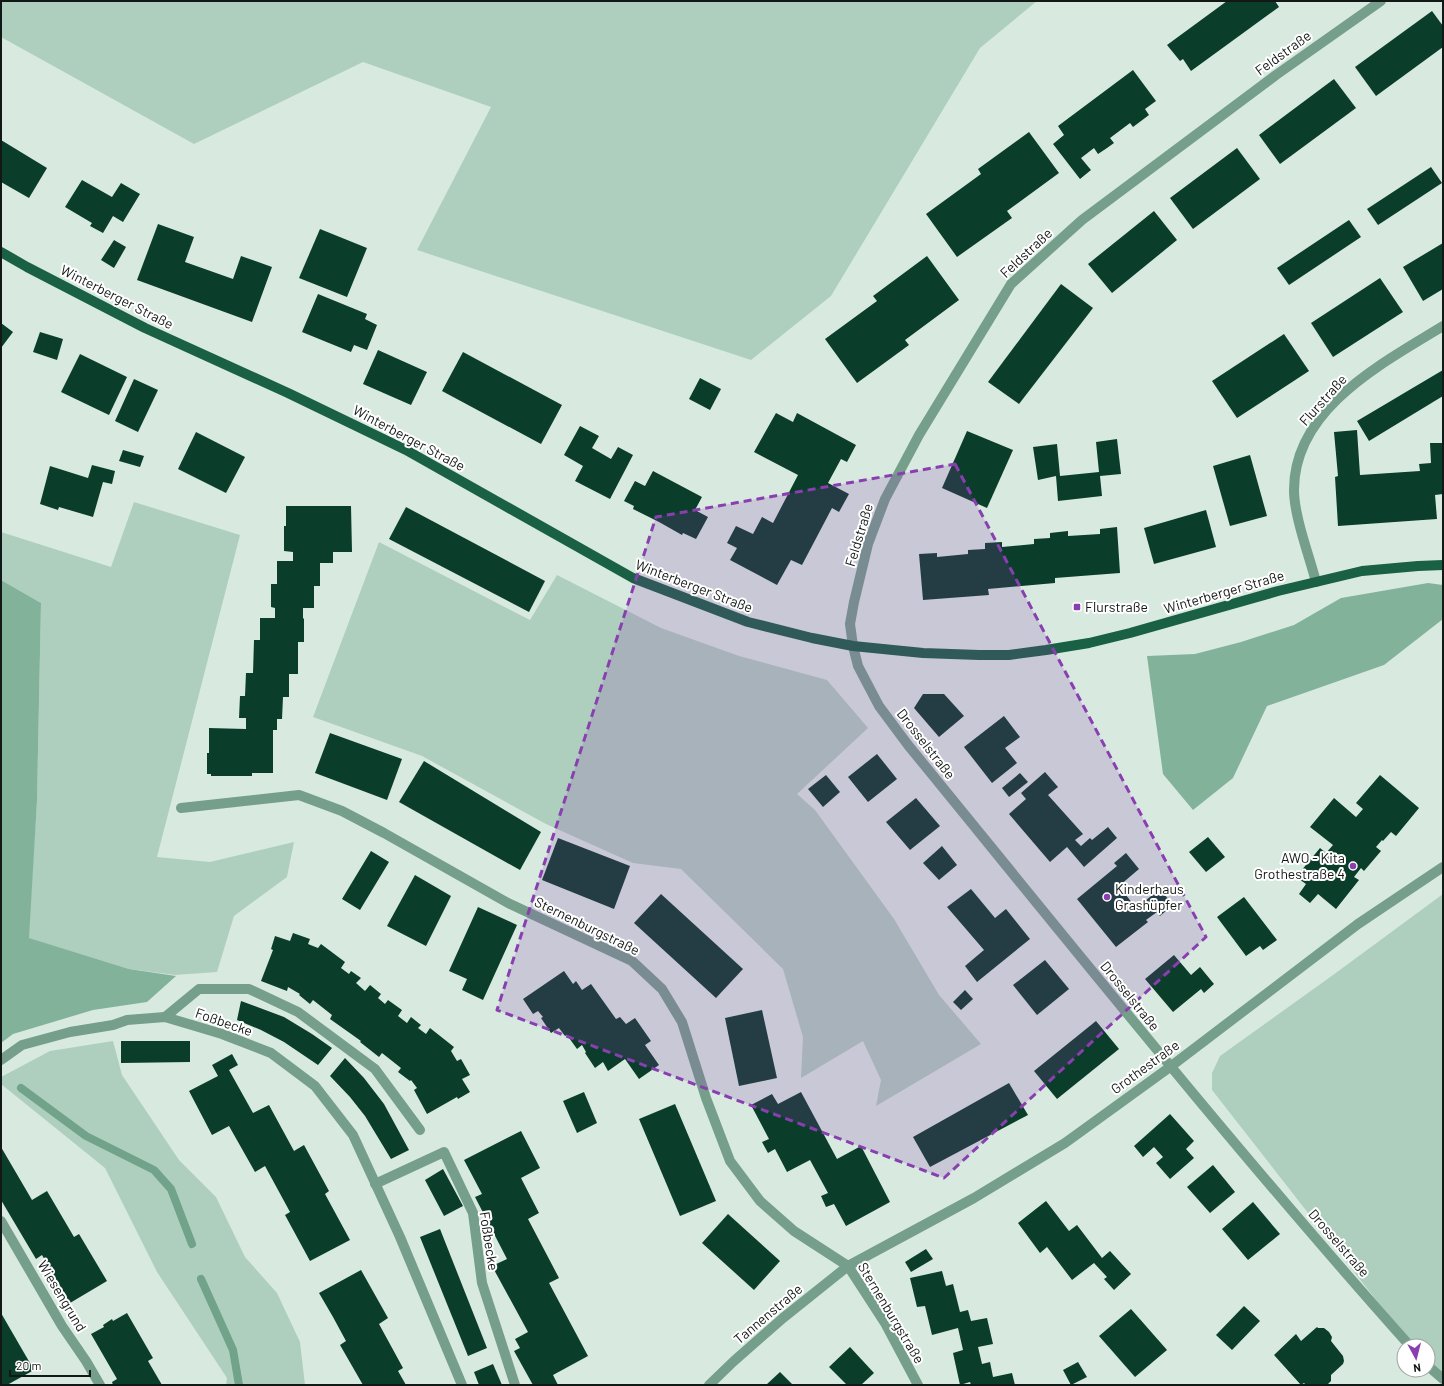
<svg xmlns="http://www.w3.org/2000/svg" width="1444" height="1386" font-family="Barlow,sans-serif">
<rect width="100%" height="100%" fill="#d8eae0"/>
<!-- green -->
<g fill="#aecfbe">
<polygon points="1,1 1037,1 980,48 831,296 751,360 417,250 491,107 363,62 194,144 1,37"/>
<polygon points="134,502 240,535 157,857 210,862 294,842 287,877 234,916 217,972 175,975 129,969 28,938 37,801 41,603 1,580 1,532 111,567"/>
<polygon points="379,542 530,620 557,575 661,628 739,656 827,680 868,728 797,794 815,810 894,919 939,995 981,1044 876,1106 881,1080 863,1041 801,1078 803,1037 783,969 681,869 633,863 546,824 422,756 313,717"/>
<polygon points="1443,894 1443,1385 1428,1366 1428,1346 1412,1346 1212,1090 1212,1073 1220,1056 1333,975"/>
<polygon points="113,1041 122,1075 179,1160 216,1197 245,1257 277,1293 300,1342 305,1385 226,1385 227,1378 157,1272 105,1168 1,1084 1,1077 50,1051"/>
</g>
<!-- forest -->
<g fill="#82b39a">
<polygon points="1,580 41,603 37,801 29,938 129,969 176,976 147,1002 93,1010 13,1034 1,1043"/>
<polygon points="1428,583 1443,585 1443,619 1384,665 1267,706 1233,778 1193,810 1163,774 1147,656 1195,654 1241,642 1294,625 1341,598"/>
</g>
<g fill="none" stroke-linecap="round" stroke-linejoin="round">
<!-- stream -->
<g stroke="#71a28a" stroke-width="8">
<polyline points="21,1088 86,1136 154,1170 171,1189 192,1244"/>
<polyline points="201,1279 233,1350 239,1385"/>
</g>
</g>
<!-- building -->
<g fill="#0a3d2a">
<polygon points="1227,1 1275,1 1279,7 1191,71 1183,59 1180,61 1167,45"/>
<polygon points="1432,11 1443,26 1443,47 1376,96 1355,67"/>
<polygon points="1133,70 1156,101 1145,109 1149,115 1133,127 1130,123 1110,138 1114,143 1107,148 1098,154 1094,148 1081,158 1091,170 1080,179 1053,144 1064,135 1058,126"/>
<polygon points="1334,79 1356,108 1280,164 1259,135"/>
<polygon points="1029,132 1059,173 1007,211 1012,218 957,257 926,214 981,174 978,169"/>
<polygon points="1,140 47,168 29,198 1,182"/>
<polygon points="1237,148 1260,179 1193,229 1170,198"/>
<polygon points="1431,167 1442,183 1378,225 1367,209"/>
<polygon points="82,180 112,197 121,183 140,194 123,222 113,216 103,233 90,226 92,223 65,207"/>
<polygon points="1154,211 1177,240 1112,293 1088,264"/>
<polygon points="1349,220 1361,237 1289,285 1277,268"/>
<polygon points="158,224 194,237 185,262 233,279 241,256 272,267 252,322 137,280"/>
<polygon points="320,229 367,248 347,297 299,278"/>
<polygon points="114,240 126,247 114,268 101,260"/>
<polygon points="1443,243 1443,289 1423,301 1403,267"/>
<polygon points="927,256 959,300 905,340 909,345 857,383 825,339 877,301 873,296"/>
<polygon points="1380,278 1403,312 1333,357 1311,323"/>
<polygon points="1061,284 1093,308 1019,404 988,382"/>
<polygon points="318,294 367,314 365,319 377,325 367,350 354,345 351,352 302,332"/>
<polygon points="1,323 13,332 1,348"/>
<polygon points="40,332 63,339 57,360 33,352"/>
<polygon points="1284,334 1309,371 1237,418 1212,381"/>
<polygon points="378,350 427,372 411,405 363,384"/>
<polygon points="463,352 562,405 541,444 442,391"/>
<polygon points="80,354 127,377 109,415 61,392"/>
<polygon points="1443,370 1443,396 1369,441 1357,421"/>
<polygon points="700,378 721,389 710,410 689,399"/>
<polygon points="134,379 158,390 138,432 115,421"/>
<polygon points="776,413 793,422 797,413 856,445 847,462 841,459 828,483 849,494 839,512 832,508 802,565 791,560 777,585 730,560 737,548 727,543 736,526 753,534 762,517 773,523 798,475 754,452"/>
<polygon points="580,426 599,436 592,448 611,459 618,447 633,455 610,499 575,481 583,466 564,455"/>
<polygon points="1357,430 1360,475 1420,471 1419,464 1431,463 1430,443 1443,443 1443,494 1435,495 1437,519 1338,526 1335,477 1338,476 1334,432"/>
<polygon points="967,431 1013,450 987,508 942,488"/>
<polygon points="196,432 245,457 226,493 178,469"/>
<polygon points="1117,439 1121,474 1100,476 1102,496 1058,501 1056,476 1038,480 1033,447 1057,444 1060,476 1099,472 1096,442"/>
<polygon points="123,450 144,456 140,467 119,461"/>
<polygon points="1250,455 1267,516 1230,526 1213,466"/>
<polygon points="92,465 115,471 112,484 103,482 93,517 59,507 58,510 40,504 50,466 88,478"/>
<polygon points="653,471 702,497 695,510 708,517 696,539 683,533 682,535 659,522 633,509 634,506 624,501 635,481 645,486"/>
<polygon points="286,506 351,506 352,552 333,552 333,563 320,563 320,586 314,586 314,608 303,608 303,619 304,618 304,642 298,642 298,674 289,674 289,697 283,697 282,719 277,719 277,730 273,730 273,773 252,773 252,776 211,776 211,774 207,774 207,753 209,753 209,728 246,729 246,718 239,718 240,696 245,696 246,673 253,673 254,640 260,640 260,618 275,618 275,608 271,607 271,584 277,584 277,561 293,561 293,552 284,551 284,526 286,526"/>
<polygon points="406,507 545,581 529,612 389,539"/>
<polygon points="1206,510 1216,547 1154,564 1144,528"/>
<polygon points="1117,527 1120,573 1055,578 1055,583 988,589 989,595 923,600 919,554 937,553 937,557 968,554 968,550 985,549 985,543 1002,542 1002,547 1034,544 1034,539 1050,538 1050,533 1068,531 1068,536 1100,534 1100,529"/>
<polygon points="923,694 944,694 964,716 939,737 914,708"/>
<polygon points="1004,716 1020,737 1005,748 1017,763 992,783 964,747"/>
<polygon points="330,733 402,759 387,800 315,773"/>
<polygon points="877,754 897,779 868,802 848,777"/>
<polygon points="424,761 541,832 520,870 399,802"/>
<polygon points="1045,772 1058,787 1048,795 1083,834 1075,840 1081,846 1090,838 1092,840 1108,827 1117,838 1084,867 1067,847 1050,862 1009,814 1026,799 1021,793"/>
<polygon points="1020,773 1028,782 1009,797 1002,788"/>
<polygon points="826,775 840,792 823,807 808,789"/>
<polygon points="1380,775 1419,808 1396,836 1391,832 1383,841 1382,840 1376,847 1381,851 1364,871 1361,868 1354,877 1359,880 1336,909 1318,894 1310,903 1299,894 1306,884 1296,877 1320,848 1326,853 1333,845 1310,827 1334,798 1356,817 1363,809 1356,803"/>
<polygon points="916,798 940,826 910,850 886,822"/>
<polygon points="1208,837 1225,857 1206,872 1189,852"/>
<polygon points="558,838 630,866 614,909 542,880"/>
<polygon points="942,846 957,865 939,880 923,863"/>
<polygon points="371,851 389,862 360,910 342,899"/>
<polygon points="1126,853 1139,869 1119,886 1136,908 1160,889 1173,905 1160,916 1157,912 1146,920 1148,922 1116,947 1077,899 1117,866 1114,863"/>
<polygon points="415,875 451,896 426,946 387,926"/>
<polygon points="971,889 995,918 1006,909 1030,939 977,982 965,966 984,950 947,907"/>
<polygon points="661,894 743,969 716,998 634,923"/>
<polygon points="1244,897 1277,940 1263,950 1260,946 1246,956 1217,917"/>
<polygon points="478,907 517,925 483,1000 462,990 467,979 449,971"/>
<polygon points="293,933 310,939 308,944 318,948 321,944 345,962 341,968 349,974 351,971 361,978 356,983 365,991 370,985 381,994 378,998 385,1004 388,1000 402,1010 398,1016 407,1023 411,1017 421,1025 418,1028 426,1034 430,1028 454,1047 451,1051 457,1061 461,1059 470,1075 462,1079 470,1092 458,1099 457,1097 427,1114 414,1090 417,1088 411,1080 410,1081 398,1072 401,1068 382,1053 379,1057 360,1042 361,1041 330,1019 332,1015 313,1000 310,1004 299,995 300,994 288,987 287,991 261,981 273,950 271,949 275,936 290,941"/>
<polygon points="1174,955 1191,975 1200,967 1214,984 1204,993 1201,989 1173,1012 1145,979"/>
<polygon points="1045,960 1069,989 1037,1015 1013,985"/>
<polygon points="564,971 573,984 576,981 582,990 591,984 616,1019 620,1017 626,1024 635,1018 651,1041 645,1045 659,1065 639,1079 625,1059 608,1071 603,1062 595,1068 585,1053 586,1052 582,1045 577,1049 567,1035 565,1036 559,1028 551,1033 541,1018 543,1017 538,1011 533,1014 523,999"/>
<polygon points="965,990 973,999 961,1010 953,1002"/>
<polygon points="241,1001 284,1017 312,1034 332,1048 318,1065 284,1042 261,1030 237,1020"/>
<polygon points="762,1010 777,1078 739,1086 725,1018"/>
<polygon points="1096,1021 1119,1049 1057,1099 1034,1071"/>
<polygon points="121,1041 190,1041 190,1062 121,1063"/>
<polygon points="232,1054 238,1065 229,1070 253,1113 269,1105 294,1151 304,1145 329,1191 325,1194 350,1240 310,1261 285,1215 290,1212 265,1166 255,1172 229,1126 212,1135 189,1091 218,1076 212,1065"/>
<polygon points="345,1058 364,1078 384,1104 409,1150 391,1159 365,1116 350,1097 330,1076"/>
<polygon points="1009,1083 1028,1115 930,1167 913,1137"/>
<polygon points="584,1092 597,1123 577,1133 563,1101"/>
<polygon points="801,1092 837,1159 861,1146 890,1202 846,1226 834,1204 826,1207 821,1196 828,1193 810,1160 787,1172 775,1149 768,1153 762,1142 769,1139 751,1105 772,1094 778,1104"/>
<polygon points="675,1104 716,1201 680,1216 639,1119"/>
<polygon points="1170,1114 1194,1141 1186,1149 1194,1158 1170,1179 1156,1163 1163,1157 1154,1147 1143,1157 1134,1146"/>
<polygon points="521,1131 540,1168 521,1178 539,1213 528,1219 559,1278 549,1283 588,1356 553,1375 558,1385 533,1385 514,1351 520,1348 515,1339 528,1332 492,1266 507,1259 475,1197 482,1194 464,1160"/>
<polygon points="1,1147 32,1200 47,1191 74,1237 79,1234 107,1281 70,1303 42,1255 36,1259 1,1200"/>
<polygon points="1213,1165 1235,1192 1210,1213 1187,1187"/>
<polygon points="443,1169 463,1206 444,1216 425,1180"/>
<polygon points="1046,1201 1069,1231 1077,1225 1102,1258 1110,1251 1131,1274 1114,1290 1104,1279 1107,1277 1094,1263 1072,1280 1047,1247 1040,1253 1018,1223"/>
<polygon points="1253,1202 1280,1234 1248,1260 1222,1229"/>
<polygon points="728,1214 780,1261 754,1290 702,1243"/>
<polygon points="440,1229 487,1348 468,1356 420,1237"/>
<polygon points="926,1249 933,1259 911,1272 905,1262"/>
<polygon points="361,1270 388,1318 379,1324 403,1368 398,1371 406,1385 363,1385 340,1345 346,1341 333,1317 319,1293"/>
<polygon points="942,1271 946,1286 953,1284 960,1312 968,1310 971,1321 987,1318 993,1344 978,1347 982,1364 990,1362 993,1377 1012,1373 1015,1385 971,1385 970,1382 960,1385 953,1353 963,1350 958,1328 932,1335 925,1306 917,1307 910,1278"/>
<polygon points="1244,1306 1260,1321 1232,1350 1216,1335"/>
<polygon points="1131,1309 1167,1350 1135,1377 1099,1336"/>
<polygon points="1,1313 34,1370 7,1385 1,1385"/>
<polygon points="127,1313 153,1358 148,1361 162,1385 113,1385 112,1382 117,1379 91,1334 104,1327 103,1325 112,1319 113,1321"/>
<polygon points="1317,1327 1318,1328 1324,1328 1329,1332 1332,1337 1331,1341 1343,1356 1344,1361 1343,1364 1331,1375 1331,1381 1327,1385 1306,1385 1304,1383 1301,1385 1274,1355 1296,1334 1301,1341"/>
<polygon points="850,1347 874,1373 861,1385 847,1385 829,1367"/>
<polygon points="1078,1362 1087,1377 1071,1385 1063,1370"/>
<polygon points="493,1364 502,1385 479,1385 474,1372"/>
<polygon points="780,1372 793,1385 766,1385"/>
</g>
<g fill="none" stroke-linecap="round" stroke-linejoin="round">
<!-- street -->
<g stroke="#759f8a" stroke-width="10">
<path d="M1381,1L1276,75L1082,220L1011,284L919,435L885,499L868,544L854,602L850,624L853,646L858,666L879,706L908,745C1073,947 1236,1151 1410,1346"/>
<path d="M1316,582C1309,555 1294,516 1294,490C1294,408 1383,363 1443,326"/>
<polyline points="181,808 299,795 342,811 384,833 508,903 632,961 662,989 682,1022 706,1098 730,1161 760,1201 794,1231 848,1266 885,1323 918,1385"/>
<polyline points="165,1017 199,989 249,989 298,1012 375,1069 420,1130"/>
<polyline points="1,1060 22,1045 70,1032 113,1025 127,1020 165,1017 222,1034 271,1053 315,1086 353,1135 400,1237 462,1385"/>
<polyline points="375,1184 444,1152 473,1213 482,1283 515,1385"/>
<polyline points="1,1221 62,1326 86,1361 100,1385"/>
<polyline points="1428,1366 1443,1379"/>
<polyline points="709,1385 734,1361 783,1318 848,1266 974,1198 1065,1143 1170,1067 1358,924 1443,867"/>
</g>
<!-- primary -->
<polyline stroke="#196044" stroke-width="10" points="1,252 27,267 145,328 288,393 406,450 633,578 748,622 812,638 853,646 923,653 979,655 1009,655 1046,650 1089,643 1130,633 1278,591 1362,571 1418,566 1443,565"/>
</g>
<!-- marked area -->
<path fill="#8a3fb0" fill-opacity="0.2" stroke="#8a3fb0" stroke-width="3" stroke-dasharray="8 5" stroke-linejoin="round" d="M955,464L1206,937L944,1178L497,1010L656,517Z"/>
<!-- markers -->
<g fill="#8a3fb0" stroke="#fff" stroke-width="1.5">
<rect x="1073" y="603" width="8" height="8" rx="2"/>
<circle cx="1353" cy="866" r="4"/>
<circle cx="1107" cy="897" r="4"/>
</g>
<g text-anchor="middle" stroke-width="4" stroke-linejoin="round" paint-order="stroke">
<!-- street labels -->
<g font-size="14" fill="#121815" stroke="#fff">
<text transform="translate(1283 53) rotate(-36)" y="5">Feldstraße</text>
<text transform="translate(1026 253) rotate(-43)" y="5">Feldstraße</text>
<text transform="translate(117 297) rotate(27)" y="5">Winterberger Straße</text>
<text transform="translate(1323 400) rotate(-48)" y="5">Flurstraße</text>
<text transform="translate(409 438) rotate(28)" y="5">Winterberger Straße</text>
<text transform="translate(859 535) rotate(-73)" y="5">Feldstraße</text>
<text transform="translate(694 586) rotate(21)" y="5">Winterberger Straße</text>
<text transform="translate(1224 592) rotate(-16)" y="5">Winterberger Straße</text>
<text transform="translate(926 744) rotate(52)" y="5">Drosselstraße</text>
<text transform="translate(587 926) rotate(26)" y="5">Sternenburgstraße</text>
<text transform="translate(1130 996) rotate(51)" y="5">Drosselstraße</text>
<text transform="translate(224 1022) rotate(19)" y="5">Foßbecke</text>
<text transform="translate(1145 1067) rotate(-36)" y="5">Grothestraße</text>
<text transform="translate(489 1241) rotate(81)" y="5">Foßbecke</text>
<text transform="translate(1339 1243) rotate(49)" y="5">Drosselstraße</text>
<text transform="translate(62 1296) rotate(59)" y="5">Wiesengrund</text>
<text transform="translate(891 1313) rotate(59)" y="5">Sternenburgstraße</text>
<text transform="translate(768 1314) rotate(-40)" y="5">Tannenstraße</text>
</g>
<!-- poi labels -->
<g font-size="14" fill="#121815" stroke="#fff" text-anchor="start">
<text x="1085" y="612">Flurstraße</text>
<text x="1345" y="863" text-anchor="end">AWO - Kita<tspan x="1345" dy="16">Grothestraße 4</tspan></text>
<text x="1115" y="894">Kinderhaus<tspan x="1115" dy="16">Grashüpfer</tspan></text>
</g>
</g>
<!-- border -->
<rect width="1444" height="1386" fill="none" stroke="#121815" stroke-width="4"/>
<!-- north arrow -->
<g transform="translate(1416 1358) rotate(173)"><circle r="19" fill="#ffffff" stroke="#a0a3a1"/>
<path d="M0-3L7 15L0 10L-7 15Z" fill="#8a3fb0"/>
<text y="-6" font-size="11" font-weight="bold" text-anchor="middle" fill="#121815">N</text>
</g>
<!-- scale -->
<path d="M10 1370v6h80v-6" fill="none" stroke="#121815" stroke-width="2"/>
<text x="16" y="1370" font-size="12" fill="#121815" stroke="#ffffff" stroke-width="3" paint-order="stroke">20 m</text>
</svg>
